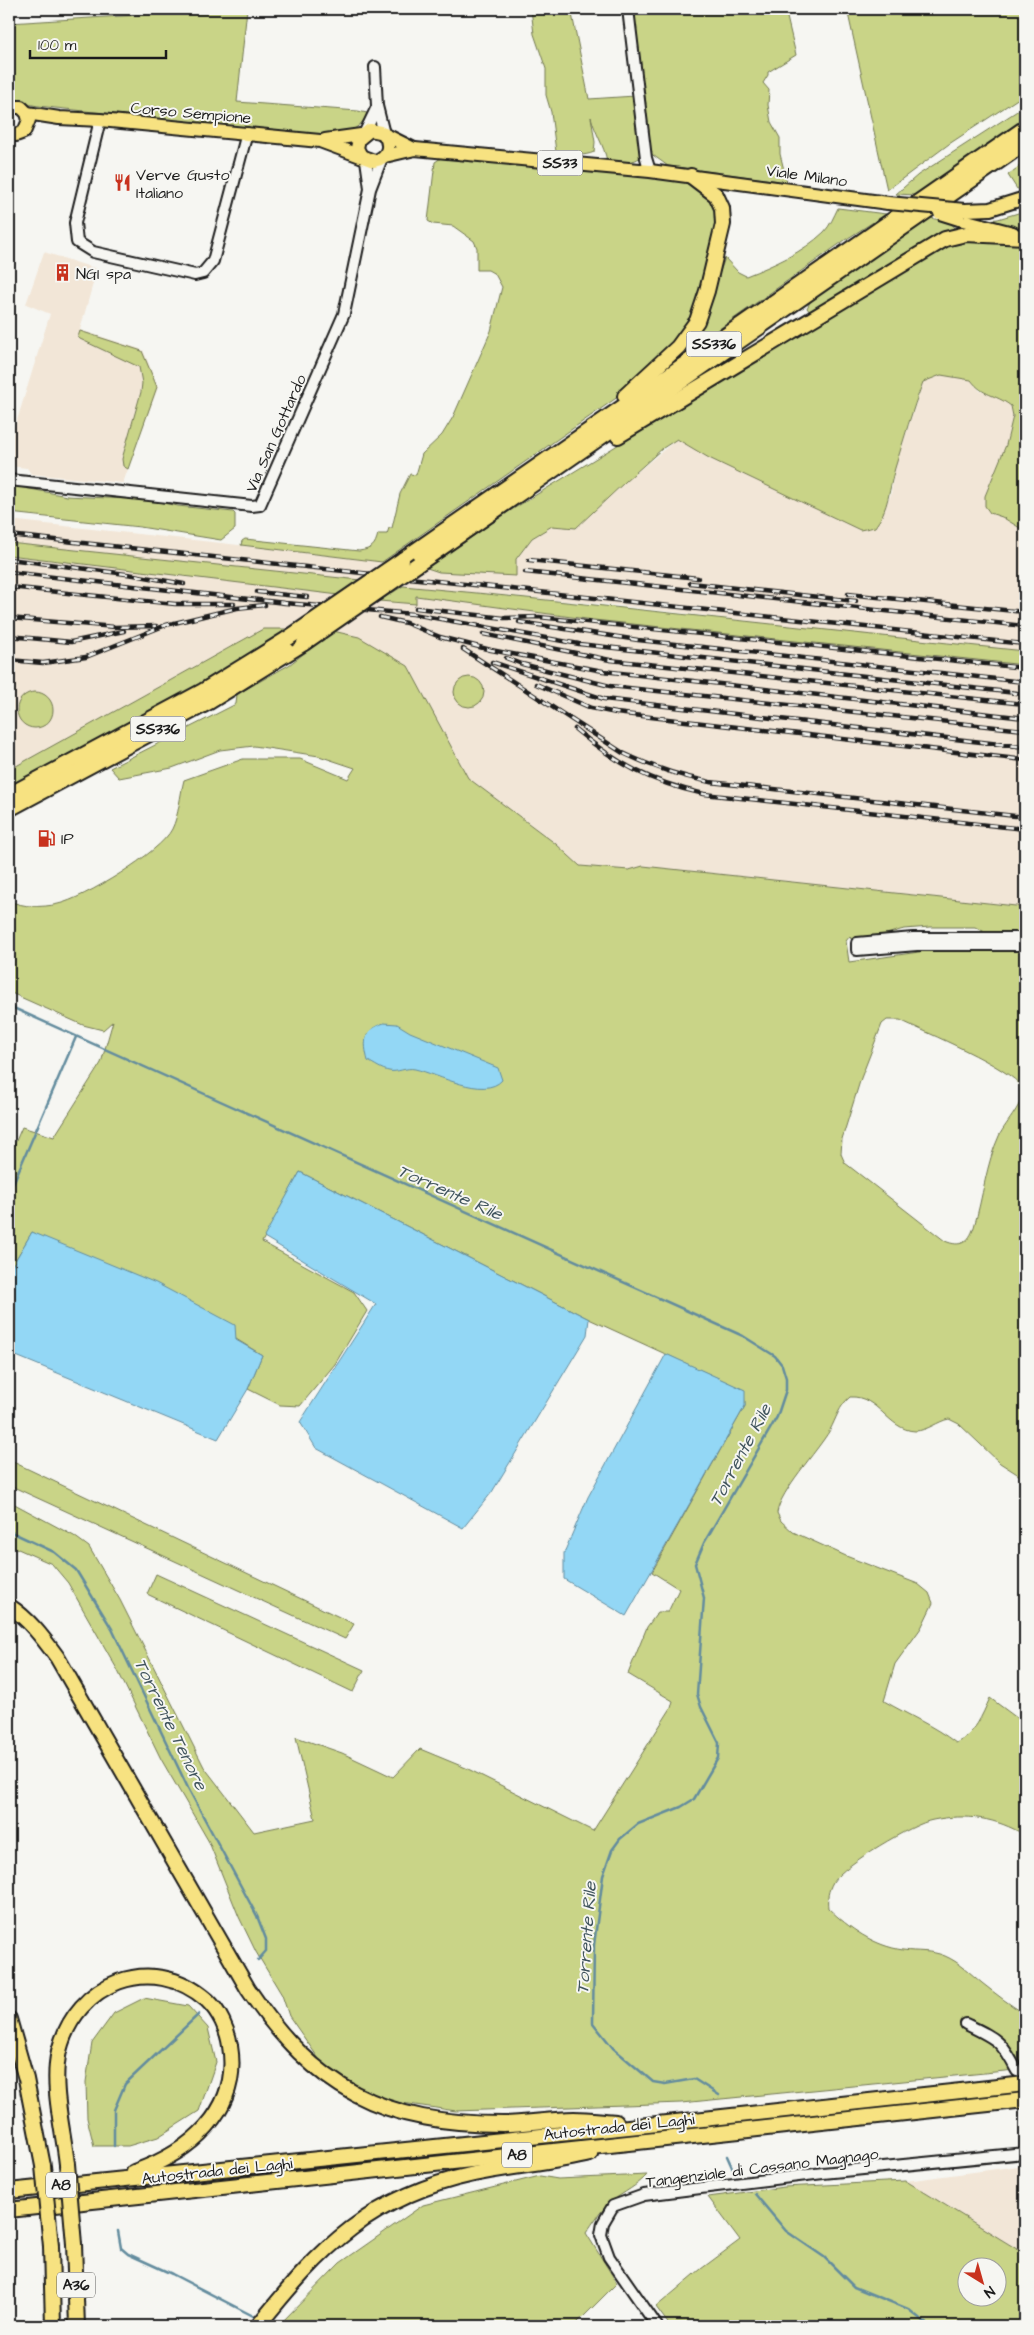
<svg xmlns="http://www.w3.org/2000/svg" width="1034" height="2335" font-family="'Architects Daughter',sans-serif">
<rect width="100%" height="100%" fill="#f6f6f2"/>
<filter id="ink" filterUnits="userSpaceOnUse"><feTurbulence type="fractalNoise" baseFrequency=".02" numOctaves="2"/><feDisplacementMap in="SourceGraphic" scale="10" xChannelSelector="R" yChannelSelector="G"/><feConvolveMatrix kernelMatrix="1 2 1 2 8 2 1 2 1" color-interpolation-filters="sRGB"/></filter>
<g filter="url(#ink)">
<!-- built -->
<g fill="#f2e6d7">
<polygon points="44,252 97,269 80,330 143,350 158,387 123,483 31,474 27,468 9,466 9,446 50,314 26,304"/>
<polygon points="941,375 971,380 980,391 1000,397 1011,406 1013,416 1006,445 991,482 990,513 1002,517 1025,531 1025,651 824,630 623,606 403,586 427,568 439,572 516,576 516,559 532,538 552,526 576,528 625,482 677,439 709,458 860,530 875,527 891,494 894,470 923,382"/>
<polygon points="9,520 221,543 382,562 359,580 197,564 9,543"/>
<polygon points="9,555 339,595 290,629 263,629 9,770"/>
<polygon points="416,596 594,620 1025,665 1025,907 643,866 629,870 580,866 556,844 468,778 408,666 387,654 333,631 379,601 416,604"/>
<polygon points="1025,2165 1025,2254 906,2181"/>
</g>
<!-- green -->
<g fill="#c9d487" stroke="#727852" fill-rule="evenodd">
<path d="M155,9H247L237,102L358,111L367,113C360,135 334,135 315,135L56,108C41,106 19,106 9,93V23L155,14Z"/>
<path d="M531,9H571L589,99L635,96L642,155C635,165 618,161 607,161C604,145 595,133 591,117L595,142L594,152C587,156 563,157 556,152L551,112L546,95V69L534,34Z"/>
<polygon points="636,9 785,9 796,55 768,72 768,75 763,83 769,90 768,105 771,122 780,138 780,154 787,182 668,166 650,153 644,105 646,104 635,23"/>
<polygon points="847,9 1025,9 1025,94 949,144 887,190"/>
<polygon points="1025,106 1025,119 916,195 896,194 918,175"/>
<path d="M446,157L664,179L695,184L710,194L720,223L691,325L622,394L382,562L241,545L242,541L245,539L359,551C372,549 375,546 378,534H387L389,528H392L400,494L410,474L416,475L422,454L442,435L453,417L491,331L502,287L495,274L488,270H477V248L474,241L453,226L433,224L428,221L435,162L441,158Z"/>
<polygon points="1025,162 1025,187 1017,189 1008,175"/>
<path d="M838,208L886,214L845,240L691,349L725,258L738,272L746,276C774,265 802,253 824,232C830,226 834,216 838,208Z"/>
<polygon points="1025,211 1025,230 988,222 986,220 998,219"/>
<polygon points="930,218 950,222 956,229 912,249 810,312 807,308 811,300"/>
<path d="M968,240L1025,243V531L1002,517L990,513L985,506V496L1006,445L1013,416L1011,406C994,393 984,397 971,380L941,375L923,382C912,410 904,439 895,468C889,488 889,509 875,527L860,530L709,458L677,439L663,448L625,482L576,528L552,526L532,538L516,559V576L439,572L427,568L508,512L947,244Z"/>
<polygon points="80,331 142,351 157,387 128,469 123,466 122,459 141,392 142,383 139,367 80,339 78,337"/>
<polygon points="9,485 67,496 148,500 178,506 233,512 235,514 235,529 221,540 140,527 9,513"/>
<polygon points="9,543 360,580 339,595 9,555"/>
<path d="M403,586C610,605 818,630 1025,651V665L594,620L416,596V604L379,601Z"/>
<polygon points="263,629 290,629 210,681 9,788 9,770"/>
<path d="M333,631L359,637L408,666L468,778L556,844L580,866L629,870L643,866L1025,907V934L985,932L975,927H930L904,929L879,936L851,939L850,936L846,941L849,962L926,951L1025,950V1479L1000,1463L959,1424L949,1419C938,1421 927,1431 915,1431C888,1430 878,1395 850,1397C839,1406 836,1419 830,1430C817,1452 780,1491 777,1513L781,1521L793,1532L846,1556L918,1584L929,1593L933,1603L921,1628L895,1664L884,1701C908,1715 934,1726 956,1743C975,1735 982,1715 990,1698L1025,1724V1835C996,1818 967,1813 933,1820C914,1823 843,1865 833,1882C828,1891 827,1898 828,1908C849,1928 874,1946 903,1950C917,1952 931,1950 945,1956C959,1962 970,1973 982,1983C996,1994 1010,2005 1025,2014V2069L681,2103L456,2111L382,2100L326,2069L289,2016L282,1995L256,1952L239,1917L209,1842L161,1759L117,1669L68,1583L52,1564L9,1545V1501L74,1536L89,1547L120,1600L204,1767L254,1832L315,1819L296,1737L342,1753L393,1777L420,1749L466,1768L593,1831L671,1708L673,1701L628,1674L647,1627L658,1612H668L679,1589L652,1572L745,1406L744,1390L589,1319L300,1172L262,1242L354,1292L367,1311L335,1364L300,1406L280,1405L248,1389L262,1355L236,1339L32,1232L9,1271V1157L22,1127L54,1137L101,1063L113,1021L103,1030L83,1025L9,992V901C24,907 41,908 58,904C83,899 161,852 172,829C179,815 180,795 184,780L243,759H300L348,779L355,768L319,756L254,746L220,750L172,768L119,778L110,768L236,704L237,694L289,665ZM887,1020H900C927,1033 1008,1066 1023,1088C1025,1103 1006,1122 999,1136C986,1164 983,1197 974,1227C969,1242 961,1248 945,1241L845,1163L841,1154L842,1139L861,1078L882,1024Z"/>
<circle cx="469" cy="692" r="15"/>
<circle cx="35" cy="710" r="18"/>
<polygon points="9,1460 354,1624 345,1639 9,1485"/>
<polygon points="156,1574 364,1670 353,1692 147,1594"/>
<polygon points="144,1998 188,2006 208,2028 216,2062 199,2111 158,2137 128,2146 94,2146 87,2118 86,2082 92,2043 114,2013"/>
<path d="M647,2175C637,2186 624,2192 612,2201C601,2210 594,2221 586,2233L617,2283L574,2326H278L340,2263L423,2205L540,2176L558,2179Z"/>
<path d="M906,2181L1025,2254V2326H670L656,2307L701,2269L740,2240L708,2197L784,2187ZM966,2268H996V2298H966Z"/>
</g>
<!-- water -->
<g fill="#93d7f5" stroke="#638c9e">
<path d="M384,1023L397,1024L410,1032L498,1068L502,1080C485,1100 437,1074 415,1069C406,1067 397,1073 389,1071C382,1070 374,1064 368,1061C363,1041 363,1030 384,1023Z"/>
<polygon points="300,1172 589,1319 587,1335 492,1492 463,1528 316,1448 300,1422 376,1304 264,1237"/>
<polygon points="32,1232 156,1283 235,1325 236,1340 262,1355 248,1389 218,1439 9,1353 9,1271"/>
<polygon points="666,1354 745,1390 745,1406 626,1616 564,1579 564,1553 588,1497"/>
</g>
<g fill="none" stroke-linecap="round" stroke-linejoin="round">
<!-- stream -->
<g stroke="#638c9e" stroke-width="2.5">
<polyline points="9,1006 743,1336 775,1356 782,1365 786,1378 786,1390 777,1417 704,1543 695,1564 704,1598 697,1694 701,1707 719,1743 718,1758 694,1799 681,1807 638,1824 620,1839 612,1850 603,1876 594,1945 593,2023 613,2048 653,2082 665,2084 694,2079 719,2095"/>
<polyline points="9,1193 76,1037"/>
<polyline points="9,1531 54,1552 76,1570 112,1629 188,1788 257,1916 266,1939 266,1951 258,1960"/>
<polyline points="114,2146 114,2110 125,2084 199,2014"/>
<polyline points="727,2156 735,2174"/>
<polyline points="755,2194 786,2231 824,2257 854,2287 908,2309 929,2326"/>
<polyline points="118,2231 121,2248 128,2254 172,2274 259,2319"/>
<polyline points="266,2322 274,2326"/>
</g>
<!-- minor-tunnel -->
<polyline stroke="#d5d5d2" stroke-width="10" stroke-dasharray="10 5" stroke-linecap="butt" points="1019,2079 1025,2108"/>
<defs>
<g id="minor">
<polyline points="628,9 646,158 650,171"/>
<polyline points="375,67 377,106 384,134"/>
<polyline points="100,120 75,223 77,242 93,252 195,275 203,273 213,261 247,133"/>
<polyline points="365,132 377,107"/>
<polyline points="366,160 370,188"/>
<polyline points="9,480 252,506 260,505 344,314 370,189 382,158"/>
<polyline points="1025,938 913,938 857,943 857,950 917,945 1025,945"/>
<path d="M966,2024C997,2039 1001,2040 1017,2071"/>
<polyline points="657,2326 609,2257 601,2235 603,2223 613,2206 644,2195 823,2173 1025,2153"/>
</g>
<g id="major">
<polyline points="9,107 21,107 27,113 29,120 24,132 16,135 9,134"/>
<path d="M27,113L59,118L100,120L320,141L374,161C388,158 392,146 384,134"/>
<polyline points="325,140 361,135"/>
<polyline points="361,156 357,148 359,139 370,130 380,132 414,149"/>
<polyline points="385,156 415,149 650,171 888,203"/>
<polyline points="965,210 990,209 1025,198"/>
<polyline points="959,219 1013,233"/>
</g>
<g id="highway">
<polyline points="625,396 678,347 697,321 707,291 723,224 722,208 716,195 691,176"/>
<polyline points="618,436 945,239 966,234 1025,237"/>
<polyline points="402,560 1025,128"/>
<polyline points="418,564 1025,143"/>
<polyline points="9,795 203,691 287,639"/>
<polyline points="9,809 209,702 304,643"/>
<path d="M9,1606C29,1619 43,1638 57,1657L248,1989C315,2089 383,2124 503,2124C527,2124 550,2119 574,2119C588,2119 602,2121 616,2122"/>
<polyline points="9,2019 26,2079 43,2166"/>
<path d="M67,2164C63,2128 51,2086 59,2051C76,1982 152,1952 207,2000C219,2011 228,2030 230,2046C241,2111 189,2153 134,2172"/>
<polyline points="9,2191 648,2125 1025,2084"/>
<polyline points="9,2210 1025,2100"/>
<polyline points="74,2244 77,2326"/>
<polyline points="51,2246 53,2326"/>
<path d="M258,2326C321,2247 371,2196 474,2174C512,2166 552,2163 590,2154"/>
</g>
</defs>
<!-- minor casing -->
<use href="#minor" stroke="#1c1c1c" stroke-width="14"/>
<!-- major casing -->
<use href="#major" stroke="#1c1c1c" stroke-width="16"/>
<!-- highway casing -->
<use href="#highway" stroke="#1c1c1c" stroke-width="18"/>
<!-- minor -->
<use href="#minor" stroke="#f6f6f2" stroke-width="10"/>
<!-- major -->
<use href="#major" stroke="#f7e281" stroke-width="12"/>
<!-- highway -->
<use href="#highway" stroke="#f7e281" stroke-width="14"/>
<defs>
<g id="rail">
<polyline points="9,535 1025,644"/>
<polyline points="9,559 134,575 184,584"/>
<polyline points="529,560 698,578"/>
<polyline points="9,572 285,603 413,614 579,644 1025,694"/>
<polyline points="525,572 1025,626"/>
<polyline points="690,583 856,601"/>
<polyline points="9,587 175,604 234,604"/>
<polyline points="257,592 307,597"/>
<polyline points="848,594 1025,612"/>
<polyline points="416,608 504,618 539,617 1025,668"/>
<polyline points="380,617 406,623 440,637 491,650 603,671 1025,718"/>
<polyline points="9,618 115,627 156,626"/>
<polyline points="519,622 638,640 1025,682"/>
<polyline points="483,634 610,660 1025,704"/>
<polyline points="9,636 71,642 124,631"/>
<path d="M463,649L623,753C652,767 679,776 710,782L1025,817"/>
<polyline points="506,658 522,664 610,686 1025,730"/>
<polyline points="9,660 43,663 86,657 166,625 237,608 265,605"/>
<polyline points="492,662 604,699 1025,747"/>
<polyline points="536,684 591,708 616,713 1025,760"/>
<path d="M575,729C617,764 650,782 704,794L1025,829"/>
</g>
</defs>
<!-- rail casing -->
<use href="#rail" stroke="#1c1c1c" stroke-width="4.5"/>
<!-- rail -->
<use href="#rail" stroke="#f6f6f2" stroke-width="2.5" stroke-dasharray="8" stroke-linecap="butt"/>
<defs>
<g id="major-bridge">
<polyline points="888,203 965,210"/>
<polyline points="940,213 959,219"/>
</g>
<g id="highway-bridge">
<polyline points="287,639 402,560"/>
<polyline points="304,643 418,564"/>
<polyline points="67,2164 74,2244"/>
<polyline points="43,2166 51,2246"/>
</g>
</defs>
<!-- major-bridge casing -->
<use href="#major-bridge" stroke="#1c1c1c" stroke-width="16" stroke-linecap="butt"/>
<!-- highway-bridge casing -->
<use href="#highway-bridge" stroke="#1c1c1c" stroke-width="18" stroke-linecap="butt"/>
<!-- major-bridge -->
<use href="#major-bridge" stroke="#f7e281" stroke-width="12"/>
<!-- highway-bridge -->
<use href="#highway-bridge" stroke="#f7e281" stroke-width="14"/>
</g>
</g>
<!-- icons -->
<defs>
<symbol id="restaurant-bare" viewBox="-9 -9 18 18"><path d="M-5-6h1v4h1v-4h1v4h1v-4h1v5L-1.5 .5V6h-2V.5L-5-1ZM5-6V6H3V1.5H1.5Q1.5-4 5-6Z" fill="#c8321e" stroke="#f6f6f2" stroke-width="2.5" paint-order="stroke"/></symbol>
<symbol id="building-bare" viewBox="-9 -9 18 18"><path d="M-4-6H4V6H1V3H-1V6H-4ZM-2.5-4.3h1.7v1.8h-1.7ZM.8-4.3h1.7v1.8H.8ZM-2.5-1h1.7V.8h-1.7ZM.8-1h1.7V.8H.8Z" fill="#c8321e" stroke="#f6f6f2" stroke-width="2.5" paint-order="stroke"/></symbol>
<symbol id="fuel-bare" viewBox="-9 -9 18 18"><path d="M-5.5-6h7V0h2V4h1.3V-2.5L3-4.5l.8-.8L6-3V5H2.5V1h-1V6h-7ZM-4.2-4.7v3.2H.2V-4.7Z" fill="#c8321e" stroke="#f6f6f2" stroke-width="2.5" paint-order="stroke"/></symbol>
</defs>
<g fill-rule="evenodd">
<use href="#restaurant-bare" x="110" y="170" width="25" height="25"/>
<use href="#building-bare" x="50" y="260" width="25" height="25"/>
<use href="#fuel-bare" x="34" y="826" width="25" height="25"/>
</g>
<g text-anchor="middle" stroke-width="4" stroke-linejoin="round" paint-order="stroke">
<!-- shield labels -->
<g fill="#f6f6f2" stroke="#5d5d5c" stroke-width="1">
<rect x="537.5" y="150.5" width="45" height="25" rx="4"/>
<rect x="686.5" y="331.5" width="55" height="25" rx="4"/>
<rect x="130.5" y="716.5" width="55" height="25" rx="4"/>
<rect x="502" y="2142.5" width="30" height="25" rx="4"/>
<rect x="46" y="2172.5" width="30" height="25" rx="4"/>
<rect x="57" y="2272.5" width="38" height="25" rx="4"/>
</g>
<g font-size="15" font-weight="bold" fill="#1c1c1c">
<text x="560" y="168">SS33</text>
<text x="714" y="349">SS336</text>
<text x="158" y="734">SS336</text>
<text x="517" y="2160">A8</text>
<text x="61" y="2190">A8</text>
<text x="76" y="2290">A36</text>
</g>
<!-- street labels -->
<g font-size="16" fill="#1c1c1c" stroke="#f6f6f2">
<text transform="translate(191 112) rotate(5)" y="6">Corso Sempione</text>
<text transform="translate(807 175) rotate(8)" y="6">Viale Milano</text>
<text transform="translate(275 433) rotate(-66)" y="6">Via San Gottardo</text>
<text transform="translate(619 2126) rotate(-6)" y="6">Autostrada dei Laghi</text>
<text transform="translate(762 2167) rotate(-7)" y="6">Tangenziale di Cassano Magnago</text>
<text transform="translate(217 2170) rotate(-6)" y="6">Autostrada dei Laghi</text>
</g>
<!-- poi labels -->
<g font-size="16" fill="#1c1c1c" stroke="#f6f6f2" text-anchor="start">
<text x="136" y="180">Verve Gusto<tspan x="136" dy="18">Italiano</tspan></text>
<text x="76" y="279">NGI spa</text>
<text x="61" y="844">IP</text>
</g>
<!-- water labels -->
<g font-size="18" font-style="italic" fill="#40545d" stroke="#f6f6f2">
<text transform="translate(450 1192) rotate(24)" y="6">Torrente Rile</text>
<text transform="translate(740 1455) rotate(-62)" y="6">Torrente Rile</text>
<text transform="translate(171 1724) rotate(64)" y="6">Torrente Tenore</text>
<text transform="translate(586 1938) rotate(-86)" y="6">Torrente Rile</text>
</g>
</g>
<!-- margin -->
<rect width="1034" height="2335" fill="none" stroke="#f6f6f2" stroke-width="30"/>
<rect x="15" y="15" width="1004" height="2305" fill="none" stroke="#1c1c1c" stroke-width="2" filter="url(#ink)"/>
<!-- north arrow -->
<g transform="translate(982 2282) rotate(143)"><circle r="24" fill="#f6f6f2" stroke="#9f9f9c"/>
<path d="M0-4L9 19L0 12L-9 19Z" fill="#c8321e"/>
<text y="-8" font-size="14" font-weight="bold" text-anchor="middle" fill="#1c1c1c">N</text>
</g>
<!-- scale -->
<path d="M30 50v8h136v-8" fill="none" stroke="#1c1c1c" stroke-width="2.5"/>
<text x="38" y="50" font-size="15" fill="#1c1c1c" stroke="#f6f6f2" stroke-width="4" paint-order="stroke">100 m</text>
</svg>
